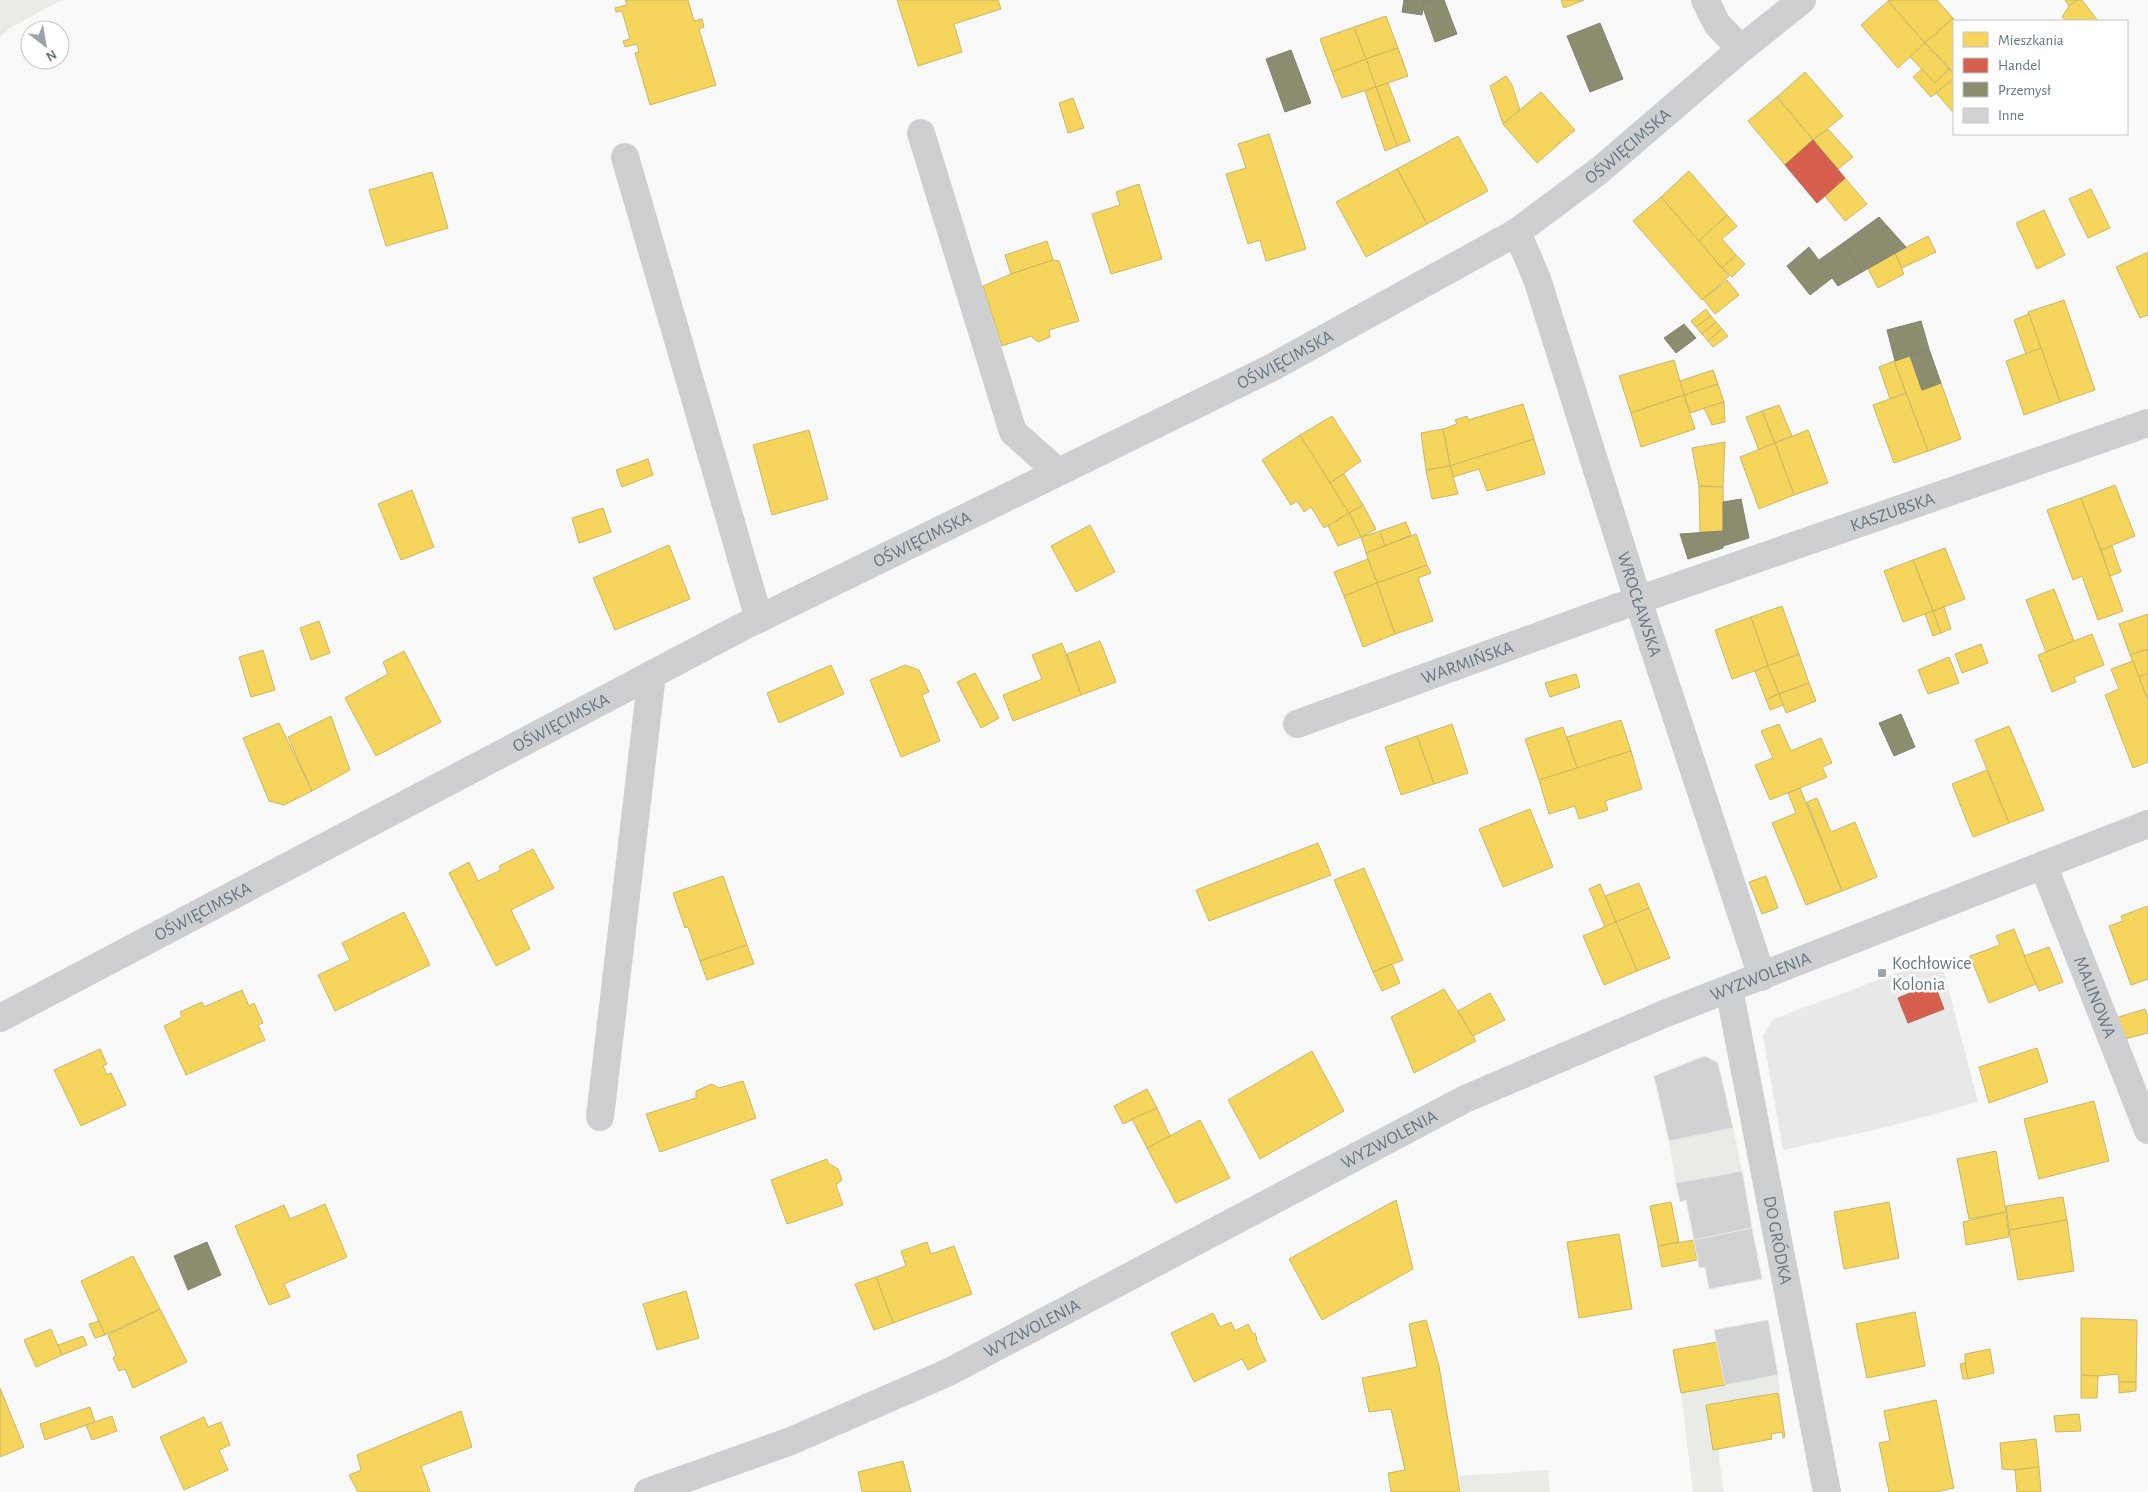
<svg xmlns="http://www.w3.org/2000/svg" width="2148" height="1492" font-family="'Alegreya Sans',sans-serif">
<rect width="100%" height="100%" fill="#f9f9f9"/>
<!-- built -->
<polygon fill="#e8e9e9" points="1940,957 1978,1102 1887,1127 1783,1150 1763,1036 1773,1019"/>
<!-- green -->
<g fill="#e8ebe6">
<polygon points="0,0 67,0 59,1 9,29 0,37"/>
<polygon points="1733,1128 1742,1171 1676,1183 1669,1141"/>
<polygon points="1778,1375 1784,1427 1717,1440 1723,1490 1725,1492 1693,1492 1681,1393"/>
<polygon points="1548,1470 1550,1492 1461,1492 1459,1476"/>
</g>
<!-- homes -->
<g fill="#f6d55c" stroke="#cab868">
<polygon points="625,0 688,0 694,21 702,19 704,27 699,29 716,85 650,105 635,53 639,52 637,44 625,47 623,41 630,39 622,11 616,12 615,8 627,5"/>
<polygon points="897,0 998,0 1001,9 954,24 962,52 918,66"/>
<polygon points="1561,0 1584,0 1564,8"/>
<polygon points="1890,0 1937,0 1953,18 1925,43 1888,1"/>
<polygon points="2065,0 2077,0 2069,6"/>
<polygon points="2077,0 2082,0 2098,21 2068,21 2062,17 2069,6"/>
<polygon points="1888,1 1925,43 1898,68 1861,25"/>
<polygon points="1386,16 1398,48 1366,59 1354,27"/>
<polygon points="1953,18 1956,21 1954,21 1954,73 1925,43"/>
<polygon points="1354,27 1366,59 1332,72 1320,39"/>
<polygon points="1925,43 1949,69 1935,83 1910,57"/>
<polygon points="1398,48 1408,76 1376,87 1366,59"/>
<polygon points="1366,59 1376,87 1342,98 1332,72"/>
<polygon points="1922,69 1935,83 1949,69 1954,73 1954,78 1931,97 1913,77"/>
<polygon points="1805,72 1843,116 1813,140 1777,97"/>
<polygon points="1506,76 1512,85 1520,110 1503,124 1490,86"/>
<polygon points="1954,78 1954,111 1953,112 1936,93"/>
<polygon points="1388,83 1410,141 1397,146 1376,87"/>
<polygon points="1376,87 1397,146 1385,151 1365,91"/>
<polygon points="1541,92 1575,130 1537,163 1503,124"/>
<polygon points="1777,97 1813,140 1785,165 1748,121"/>
<polygon points="1073,98 1084,128 1068,133 1059,103"/>
<polygon points="1828,129 1853,157 1838,169 1813,140"/>
<polygon points="1269,134 1306,249 1266,261 1260,240 1248,244 1226,174 1246,168 1238,144"/>
<polygon points="1458,136 1488,191 1427,224 1397,169"/>
<polygon points="1397,169 1427,224 1366,257 1336,202"/>
<polygon points="1689,171 1727,215 1699,241 1661,197"/>
<polygon points="432,172 448,228 386,246 369,190"/>
<polygon points="1845,178 1867,204 1845,221 1825,196"/>
<polygon points="1139,184 1162,259 1111,274 1092,214 1120,205 1116,192"/>
<polygon points="2091,189 2110,228 2088,238 2069,199"/>
<polygon points="1661,197 1729,276 1702,300 1633,221"/>
<polygon points="2044,210 2065,255 2037,269 2016,223"/>
<polygon points="1727,215 1737,226 1722,239 1736,255 1722,268 1699,241"/>
<polygon points="1928,236 1936,252 1902,268 1895,253"/>
<polygon points="1047,241 1053,260 1011,274 1005,255"/>
<polygon points="2148,252 2148,315 2140,318 2116,267"/>
<polygon points="1895,253 1904,274 1878,288 1868,269"/>
<polygon points="1736,255 1745,264 1732,277 1722,268"/>
<polygon points="1053,260 1059,261 1079,321 1049,330 1050,337 1038,342 1031,336 1002,346 983,286 1011,274"/>
<polygon points="1727,280 1739,295 1715,314 1703,299"/>
<polygon points="2064,300 2095,390 2060,402 2028,312"/>
<polygon points="1706,309 1711,316 1696,327 1691,321"/>
<polygon points="2029,314 2041,348 2026,354 2014,320"/>
<polygon points="1711,316 1716,322 1702,334 1696,327"/>
<polygon points="1716,322 1722,329 1708,341 1702,334"/>
<polygon points="1722,329 1728,336 1713,347 1708,341"/>
<polygon points="2041,348 2060,402 2024,415 2006,361"/>
<polygon points="1910,356 1922,390 1941,383 1961,439 1928,451 1894,361"/>
<polygon points="1674,360 1684,395 1631,413 1619,376"/>
<polygon points="1894,361 1906,393 1890,399 1879,367"/>
<polygon points="1713,370 1718,384 1684,395 1680,381"/>
<polygon points="1718,384 1724,402 1690,413 1684,395"/>
<polygon points="1906,393 1928,451 1894,463 1873,405"/>
<polygon points="1684,395 1695,429 1641,447 1631,413"/>
<polygon points="1724,402 1725,422 1712,425 1704,408"/>
<polygon points="1523,404 1534,439 1450,466 1443,429 1457,424 1455,420 1467,416 1468,420"/>
<polygon points="1779,405 1792,436 1775,443 1762,411"/>
<polygon points="1762,411 1775,443 1759,450 1746,417"/>
<polygon points="1332,416 1361,461 1330,483 1300,435"/>
<polygon points="1443,429 1450,466 1426,470 1421,433"/>
<polygon points="809,430 828,499 772,515 753,445"/>
<polygon points="1808,430 1828,483 1794,495 1775,443"/>
<polygon points="1300,435 1349,513 1324,528 1311,507 1304,512 1297,501 1291,505 1262,460"/>
<polygon points="1534,439 1545,474 1487,491 1479,469 1453,477 1450,466"/>
<polygon points="1725,442 1723,487 1699,486 1692,448"/>
<polygon points="1775,443 1794,495 1759,509 1740,457"/>
<polygon points="648,459 653,475 622,487 616,470"/>
<polygon points="1450,466 1458,494 1432,499 1426,470"/>
<polygon points="1344,474 1363,505 1349,513 1330,483"/>
<polygon points="2115,485 2135,536 2101,550 2081,498"/>
<polygon points="1699,486 1723,487 1724,531 1700,532"/>
<polygon points="412,490 434,547 401,560 378,504"/>
<polygon points="2081,498 2123,611 2098,620 2082,576 2073,580 2047,510"/>
<polygon points="1363,505 1376,529 1361,537 1349,513"/>
<polygon points="603,508 611,532 579,543 572,518"/>
<polygon points="1349,513 1361,537 1338,546 1328,526"/>
<polygon points="1406,522 1411,535 1385,546 1380,531"/>
<polygon points="1090,525 1115,572 1076,592 1051,546"/>
<polygon points="1380,531 1385,546 1366,553 1361,537"/>
<polygon points="1416,534 1427,565 1377,583 1366,553"/>
<polygon points="669,545 690,599 615,630 593,578"/>
<polygon points="2112,546 2121,572 2110,576 2101,550"/>
<polygon points="1945,548 1965,599 1933,611 1913,560"/>
<polygon points="1368,559 1377,583 1344,596 1334,572"/>
<polygon points="1913,560 1933,611 1903,622 1884,571"/>
<polygon points="1427,565 1431,573 1418,578 1433,621 1395,634 1377,583"/>
<polygon points="1377,583 1395,634 1363,647 1344,596"/>
<polygon points="2054,589 2074,641 2046,652 2026,600"/>
<polygon points="1782,606 1799,654 1768,666 1751,617"/>
<polygon points="1944,607 1951,629 1941,633 1933,611"/>
<polygon points="1933,611 1941,633 1933,636 1925,614"/>
<polygon points="2148,614 2148,649 2130,655 2119,624"/>
<polygon points="1751,617 1768,666 1732,679 1715,630"/>
<polygon points="319,621 330,653 311,660 300,628"/>
<polygon points="2092,634 2104,665 2074,677 2076,682 2052,692 2038,655"/>
<polygon points="1100,641 1116,682 1081,695 1067,654"/>
<polygon points="1062,643 1081,695 1013,721 1003,695 1042,679 1032,655"/>
<polygon points="1981,644 1988,663 1962,673 1955,654"/>
<polygon points="2148,649 2148,673 2139,677 2130,655"/>
<polygon points="263,650 275,690 251,697 239,657"/>
<polygon points="404,651 441,722 376,756 345,698 388,674 383,662"/>
<polygon points="1799,654 1809,683 1779,694 1768,666"/>
<polygon points="1949,657 1959,683 1928,694 1918,670"/>
<polygon points="2133,661 2148,700 2148,762 2133,768 2105,695 2119,689 2111,669"/>
<polygon points="831,665 844,694 779,723 767,693"/>
<polygon points="905,665 919,670 929,692 922,695 940,741 901,757 870,680"/>
<polygon points="1768,666 1779,694 1766,700 1755,671"/>
<polygon points="975,673 999,718 981,728 957,682"/>
<polygon points="2148,673 2148,700 2139,677"/>
<polygon points="1576,674 1580,687 1550,697 1545,683"/>
<polygon points="1809,683 1816,701 1786,713 1779,694"/>
<polygon points="1779,694 1783,705 1770,710 1766,700"/>
<polygon points="331,716 350,770 312,791 288,737"/>
<polygon points="1621,720 1631,751 1577,768 1567,737"/>
<polygon points="279,723 312,791 284,805 269,801 243,738"/>
<polygon points="1452,724 1468,773 1434,784 1417,736"/>
<polygon points="1779,724 1791,751 1821,738 1832,763 1822,767 1827,777 1770,800 1755,765 1773,758 1761,731"/>
<polygon points="2009,726 2044,810 2009,823 1975,740"/>
<polygon points="1563,727 1577,768 1539,780 1525,739"/>
<polygon points="1417,736 1434,784 1401,795 1385,747"/>
<polygon points="1631,751 1642,789 1605,801 1608,810 1579,819 1575,806 1549,814 1539,780"/>
<polygon points="1987,770 2009,823 1973,837 1952,784"/>
<polygon points="1800,788 1842,891 1806,905 1772,823 1796,813 1788,793"/>
<polygon points="1817,798 1831,832 1855,822 1877,877 1842,891 1807,802"/>
<polygon points="1530,809 1553,867 1503,887 1479,829"/>
<polygon points="1318,843 1331,875 1209,921 1196,890"/>
<polygon points="533,849 554,888 511,910 530,949 496,966 449,873 469,862 478,881 501,870 499,866"/>
<polygon points="1364,868 1403,960 1373,972 1334,880"/>
<polygon points="723,876 747,945 700,961 688,927 685,928 673,893"/>
<polygon points="1766,876 1778,908 1762,914 1749,882"/>
<polygon points="1639,883 1649,908 1616,922 1605,896"/>
<polygon points="1600,884 1616,922 1605,927 1589,889"/>
<polygon points="2148,906 2148,979 2131,985 2109,926 2123,921 2121,916"/>
<polygon points="1649,908 1670,958 1637,971 1616,922"/>
<polygon points="404,912 430,965 335,1011 318,975 350,960 342,943"/>
<polygon points="1616,922 1637,971 1604,985 1583,936"/>
<polygon points="2014,929 2036,984 1989,1003 1970,956 2000,945 1996,936"/>
<polygon points="747,945 754,964 707,980 700,961"/>
<polygon points="2049,947 2063,982 2039,991 2024,956"/>
<polygon points="1392,964 1400,983 1382,991 1373,972"/>
<polygon points="1444,989 1476,1041 1414,1073 1391,1017"/>
<polygon points="242,990 249,1006 254,1003 263,1023 258,1025 265,1040 186,1075 164,1026 182,1017 180,1012 202,1002 204,1007"/>
<polygon points="1490,993 1505,1020 1473,1036 1458,1011"/>
<polygon points="2145,1009 2148,1017 2148,1033 2121,1040 2115,1018"/>
<polygon points="2037,1048 2048,1082 1989,1103 1979,1067"/>
<polygon points="100,1049 107,1064 103,1066 107,1075 111,1073 126,1105 81,1126 54,1070"/>
<polygon points="1312,1051 1344,1111 1260,1159 1228,1100"/>
<polygon points="743,1081 756,1118 660,1152 646,1114 696,1098 696,1091 712,1084 719,1088"/>
<polygon points="1147,1089 1157,1108 1123,1124 1114,1106"/>
<polygon points="2094,1101 2109,1161 2039,1179 2024,1119"/>
<polygon points="1157,1108 1170,1136 1147,1148 1132,1119"/>
<polygon points="1200,1120 1230,1178 1176,1203 1147,1148"/>
<polygon points="1996,1151 2006,1212 1969,1219 1957,1159"/>
<polygon points="827,1159 828,1163 838,1169 842,1180 836,1185 843,1205 787,1224 771,1180"/>
<polygon points="2063,1197 2067,1220 2009,1230 2006,1206"/>
<polygon points="1396,1200 1413,1269 1322,1320 1289,1259"/>
<polygon points="1671,1202 1679,1242 1658,1246 1650,1206"/>
<polygon points="1889,1202 1899,1258 1844,1269 1834,1212"/>
<polygon points="325,1204 347,1257 284,1284 290,1297 269,1305 235,1226 284,1205 290,1219"/>
<polygon points="2006,1212 2009,1237 1966,1245 1963,1222"/>
<polygon points="2067,1220 2074,1271 2018,1280 2009,1230"/>
<polygon points="1619,1234 1632,1309 1579,1318 1567,1242"/>
<polygon points="1694,1240 1697,1260 1662,1267 1658,1246"/>
<polygon points="927,1242 931,1254 954,1246 972,1294 893,1323 876,1277 906,1266 901,1251"/>
<polygon points="133,1256 160,1309 105,1335 81,1281"/>
<polygon points="876,1277 893,1323 874,1330 855,1284"/>
<polygon points="686,1291 699,1338 657,1350 643,1304"/>
<polygon points="160,1309 187,1362 133,1388 125,1369 119,1371 113,1358 116,1355 108,1335"/>
<polygon points="1915,1312 1925,1366 1867,1378 1856,1324"/>
<polygon points="1213,1313 1220,1327 1231,1322 1235,1331 1248,1324 1253,1334 1255,1333 1257,1339 1256,1340 1266,1361 1248,1370 1242,1359 1194,1382 1171,1333"/>
<polygon points="2081,1318 2137,1320 2136,1382 2119,1382 2118,1374 2098,1376 2081,1375"/>
<polygon points="1426,1320 1439,1366 1460,1492 1391,1492 1388,1473 1405,1470 1391,1409 1369,1412 1362,1378 1417,1367 1409,1324"/>
<polygon points="99,1321 105,1335 95,1338 89,1324"/>
<polygon points="51,1329 62,1355 36,1367 24,1340"/>
<polygon points="83,1336 87,1345 62,1355 58,1345"/>
<polygon points="1717,1342 1725,1385 1681,1393 1673,1350"/>
<polygon points="1990,1349 1994,1373 1968,1379 1965,1363 1965,1354"/>
<polygon points="1965,1363 1968,1379 1963,1379 1960,1364"/>
<polygon points="2081,1375 2098,1376 2097,1398 2081,1398"/>
<polygon points="2119,1382 2136,1382 2136,1391 2119,1393"/>
<polygon points="0,1388 24,1447 0,1457"/>
<polygon points="1778,1393 1785,1437 1783,1438 1782,1432 1771,1434 1772,1439 1713,1450 1706,1405"/>
<polygon points="1936,1400 1954,1488 1936,1492 1889,1492 1879,1443 1890,1441 1884,1411"/>
<polygon points="90,1407 95,1422 45,1440 40,1424"/>
<polygon points="461,1411 472,1447 421,1466 430,1492 358,1492 349,1475 361,1470 357,1455"/>
<polygon points="2079,1414 2081,1431 2056,1432 2054,1416"/>
<polygon points="112,1416 117,1431 92,1440 86,1425"/>
<polygon points="204,1417 208,1427 221,1422 230,1445 219,1450 228,1470 184,1490 160,1437"/>
<polygon points="2036,1439 2039,1467 2015,1470 2002,1469 2000,1443"/>
<polygon points="903,1461 911,1492 862,1492 858,1472"/>
<polygon points="2039,1467 2041,1492 2017,1492 2015,1470"/>
</g>
<!-- shops -->
<g fill="#d6604d" stroke="#b4675d">
<polygon points="1813,140 1845,178 1817,203 1785,165"/>
<polygon points="1934,983 1944,1009 1908,1023 1898,998"/>
</g>
<!-- industry -->
<g fill="#8c8c6e" stroke="#808574">
<polygon points="1404,0 1424,0 1422,15 1402,12"/>
<polygon points="1424,0 1444,0 1457,34 1435,42 1423,8"/>
<polygon points="1600,23 1623,79 1590,92 1567,36"/>
<polygon points="1291,50 1311,103 1285,112 1266,59"/>
<polygon points="1879,217 1906,247 1862,272 1843,243"/>
<polygon points="1843,243 1862,272 1838,286 1819,260"/>
<polygon points="1809,247 1832,278 1810,295 1787,266"/>
<polygon points="1921,321 1929,349 1895,361 1887,330"/>
<polygon points="1684,324 1696,338 1676,353 1664,338"/>
<polygon points="1929,349 1941,383 1922,390 1910,356"/>
<polygon points="1741,499 1749,538 1723,546 1723,502"/>
<polygon points="1724,531 1723,548 1688,559 1680,534"/>
<polygon points="1901,714 1915,747 1894,756 1879,723"/>
<polygon points="207,1242 221,1275 188,1290 174,1256"/>
</g>
<!-- building -->
<g fill="#d0d2d3" stroke="#e8e8e8">
<polygon points="1705,1056 1718,1063 1733,1128 1669,1141 1654,1076"/>
<polygon points="1742,1171 1752,1228 1694,1240 1686,1200 1680,1202 1676,1183"/>
<polygon points="1752,1228 1762,1279 1709,1289 1705,1267 1699,1268 1694,1240"/>
<polygon points="1768,1320 1778,1375 1725,1385 1714,1330"/>
</g>
<g fill="none" stroke-linecap="round" stroke-linejoin="round">
<!-- minor -->
<g stroke="#cecfd0" stroke-width="28">
<polyline points="1705,0 1717,24 1741,49"/>
<polyline points="921,133 1013,432 1058,472"/>
<polyline points="625,157 759,619"/>
<path id="s1" d="M1517,232L1537,279L1638,600L1762,977"/>
<path id="s2" d="M1297,724L1638,600L2148,423"/>
<path id="s3" d="M2043,865L2148,1130"/>
<path id="s4" d="M1729,989L1827,1492"/>
<path id="s5" d="M0,1018L740,628L1271,368L1517,232L1600,170L1741,49L1802,0"/>
<polyline points="600,1117 652,674"/>
<path id="s6" d="M648,1492L791,1441L949,1372L1465,1099L1664,1014L2148,824"/>
</g>
</g>
<!-- markers -->
<rect fill="#99a4ac" stroke="#fff" stroke-width="2" x="1877" y="968" width="10" height="10" rx="2.5"/>
<g text-anchor="middle" stroke-width="5" stroke-linejoin="round" paint-order="stroke">
<!-- street labels -->
<g font-size="18" fill="#657683" stroke="#fff">
<text dy="6" stroke="none"><textPath href="#s5" startOffset="1849">OŚWIĘCIMSKA</textPath></text>
<text dy="6" stroke="none"><textPath href="#s5" startOffset="1444">OŚWIĘCIMSKA</textPath></text>
<text dy="6" stroke="none"><textPath href="#s2" startOffset="632">KASZUBSKA</textPath></text>
<text dy="6" stroke="none"><textPath href="#s5" startOffset="1039">OŚWIĘCIMSKA</textPath></text>
<text dy="6" stroke="none"><textPath href="#s1" startOffset="392">WROCŁAWSKA</textPath></text>
<text dy="6" stroke="none"><textPath href="#s2" startOffset="181">WARMIŃSKA</textPath></text>
<text dy="6" stroke="none"><textPath href="#s5" startOffset="634">OŚWIĘCIMSKA</textPath></text>
<text dy="6" stroke="none"><textPath href="#s5" startOffset="229">OŚWIĘCIMSKA</textPath></text>
<text dy="6" stroke="none"><textPath href="#s6" startOffset="1228">WYZWOLENIA</textPath></text>
<text dy="6" stroke="none"><textPath href="#s3" startOffset="142">MALINOWA</textPath></text>
<text dy="6" stroke="none"><textPath href="#s6" startOffset="822">WYZWOLENIA</textPath></text>
<text dy="6" stroke="none"><textPath href="#s4" startOffset="256">DO GRÓDKA</textPath></text>
<text dy="6" stroke="none"><textPath href="#s6" startOffset="418">WYZWOLENIA</textPath></text>
</g>
<!-- poi labels -->
<g font-size="18" fill="#657683" stroke="#fff" text-anchor="start">
<text x="1892" y="969">Kochłowice<tspan x="1892" dy="21">Kolonia</tspan></text>
</g>
</g>
<!-- legend -->
<rect x="1953" y="20" width="175" height="115" fill="#ffffff" stroke="#c1c8cd"/>
<rect x="1963" y="32" width="25" height="15" fill="#f6d55c" stroke="#c1c8cd"/>
<text x="1998" y="45" font-size="15" fill="#657683">Mieszkania</text>
<rect x="1963" y="58" width="25" height="15" fill="#d6604d" stroke="#c1c8cd"/>
<text x="1998" y="70" font-size="15" fill="#657683">Handel</text>
<rect x="1963" y="82" width="25" height="15" fill="#8c8c6e" stroke="#c1c8cd"/>
<text x="1998" y="95" font-size="15" fill="#657683">Przemysł</text>
<rect x="1963" y="108" width="25" height="15" fill="#d0d2d3" stroke="#c1c8cd"/>
<text x="1998" y="120" font-size="15" fill="#657683">Inne</text>
<!-- north arrow -->
<g transform="translate(45 45) rotate(149)"><circle r="24" fill="#ffffff" stroke="#c1c8cd"/>
<path d="M0-4L9 19L0 12L-9 19Z" fill="#99a4ac"/>
<text y="-8" font-size="14" font-weight="bold" text-anchor="middle" fill="#657683">N</text>
</g>
</svg>
